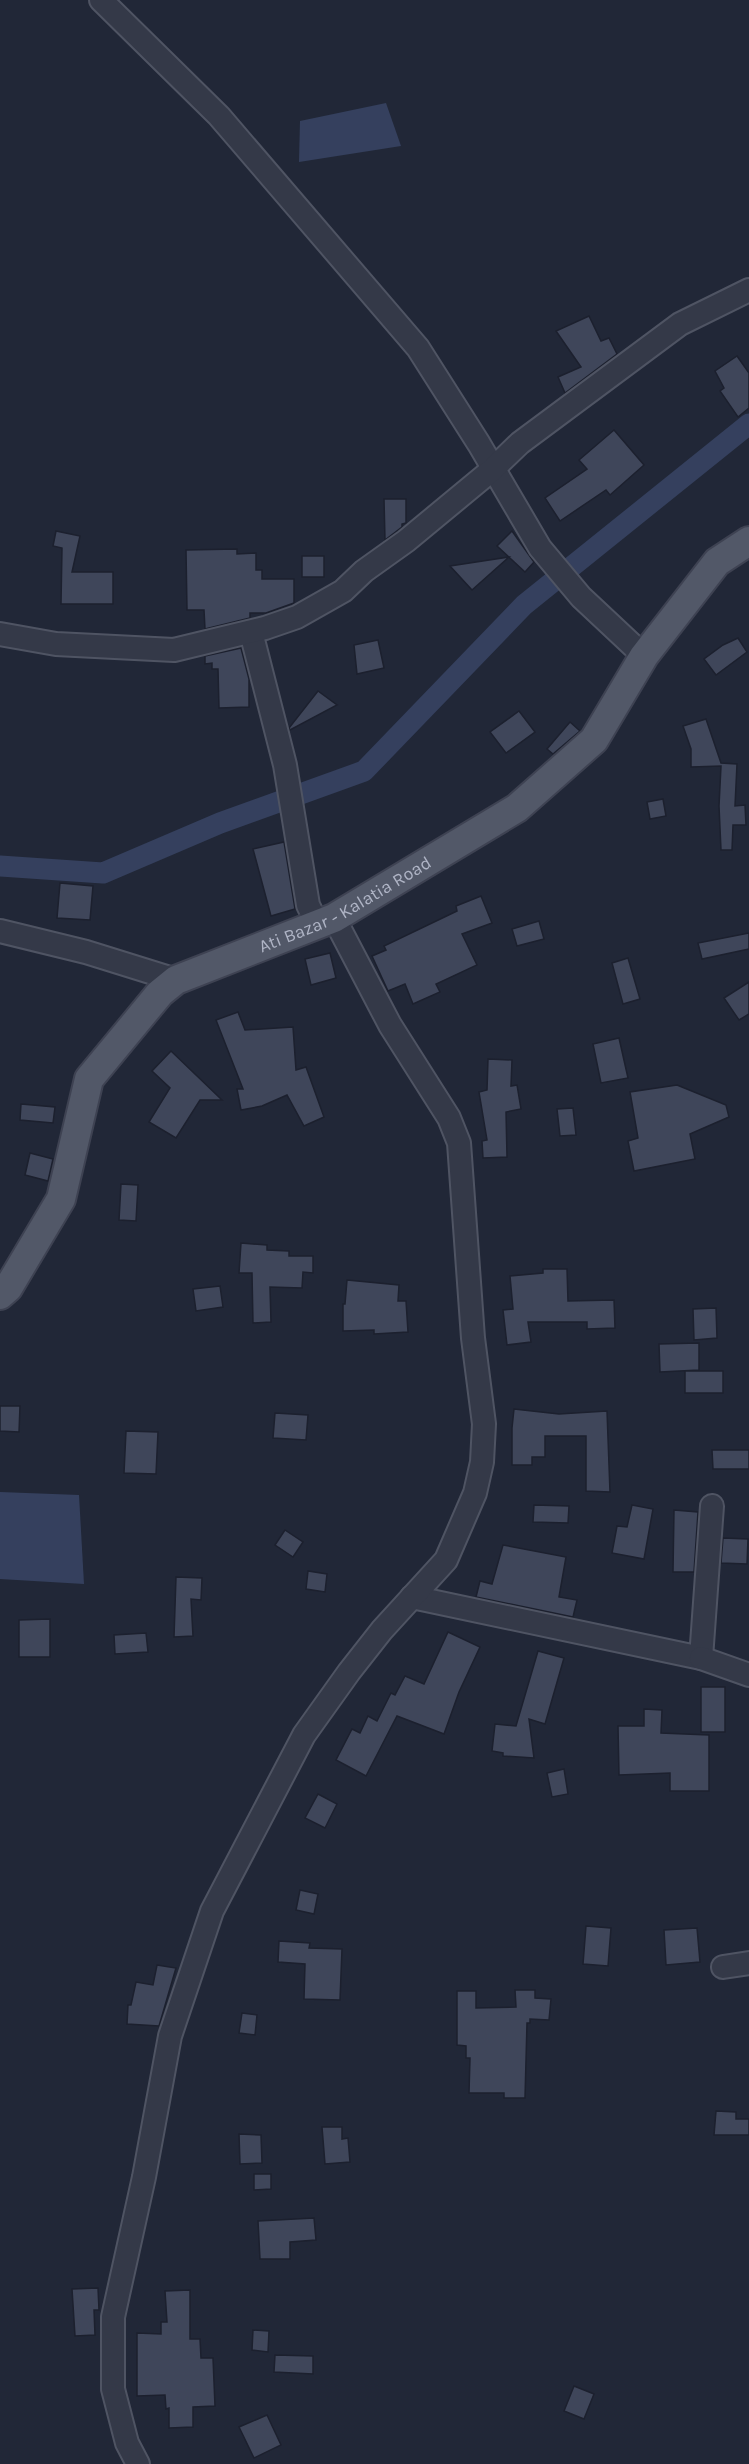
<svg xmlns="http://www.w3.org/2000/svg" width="749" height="2464" font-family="Karla,sans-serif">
<rect width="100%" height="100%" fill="#212737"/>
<!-- water -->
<g fill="#35405e">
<polygon points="386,103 401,146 299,162 300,121"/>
<polygon points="0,1492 79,1495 84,1584 0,1579"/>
</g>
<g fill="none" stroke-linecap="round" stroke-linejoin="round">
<!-- canal -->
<polyline stroke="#35405e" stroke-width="21" points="0,866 103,873 220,823 364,771 524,605 749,424"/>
</g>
<!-- building -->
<g fill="#3f465a" stroke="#1c202e" stroke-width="1.5">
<polygon points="589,316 601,341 609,338 617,354 565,393 558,377 581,367 556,331"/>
<polygon points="737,356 749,373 749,408 738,417 720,391 724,388 715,371"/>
<polygon points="614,430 644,465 610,495 606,490 560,521 545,498 587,469 579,460"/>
<polygon points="384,499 406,499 406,523 402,524 402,527 385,540"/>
<polygon points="56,531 80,536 72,572 113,572 113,604 61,604 62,548 53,546"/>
<polygon points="512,531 534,562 525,572 497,546"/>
<polygon points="237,549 237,554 256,553 256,570 262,570 262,579 294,579 294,603 266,613 250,613 250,618 205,629 204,610 187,610 186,550"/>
<rect x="302" y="556" width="22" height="21"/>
<polygon points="509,557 472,590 450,566"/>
<polygon points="738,638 747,652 716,675 704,659 723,645"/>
<polygon points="378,640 384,668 357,674 354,645"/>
<polygon points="241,648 249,679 249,707 219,708 218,669 212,669 212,663 205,664 205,656"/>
<polygon points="318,691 337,705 290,730 289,728"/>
<polygon points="519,711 535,732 506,753 490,732"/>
<polygon points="706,719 721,763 737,764 735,806 745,805 746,825 733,825 732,850 721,850 719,806 721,766 691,767 691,749 683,726"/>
<polygon points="570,722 580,731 553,754 547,749"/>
<polygon points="663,799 666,816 650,819 647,802"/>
<polygon points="284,842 295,909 271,916 253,849"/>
<polygon points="60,883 93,886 90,920 57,918"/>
<polygon points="481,896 492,923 462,934 477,965 436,984 440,992 413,1004 405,984 388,991 372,956 386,950 384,946 457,911 456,906"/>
<polygon points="539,921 544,939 517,946 512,929"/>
<polygon points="749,933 749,949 702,959 698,943"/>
<polygon points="330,953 336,978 311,985 305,959"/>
<polygon points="628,958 640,999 623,1004 612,963"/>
<polygon points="749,982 749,1014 739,1020 724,998"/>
<polygon points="238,1012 245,1030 293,1027 296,1070 306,1067 324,1117 304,1126 287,1095 262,1106 241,1110 237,1089 243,1089 216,1020"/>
<polygon points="619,1038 628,1078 601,1083 593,1044"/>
<polygon points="171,1051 222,1100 200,1100 176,1138 149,1122 170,1088 152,1071"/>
<polygon points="488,1059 512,1060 511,1086 517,1085 521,1109 506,1112 507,1157 483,1158 482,1141 487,1140 479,1092 487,1090"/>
<polygon points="677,1085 726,1105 729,1117 690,1134 695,1159 634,1171 628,1141 638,1138 630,1092"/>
<polygon points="21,1104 55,1107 53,1123 20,1120"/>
<polygon points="573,1108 576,1135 560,1136 557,1109"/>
<polygon points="30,1153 53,1159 48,1181 25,1175"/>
<polygon points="121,1184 138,1185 136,1221 119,1220"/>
<polygon points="241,1243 267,1245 267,1250 289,1251 289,1256 313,1256 313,1273 303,1272 302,1288 270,1287 271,1322 253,1323 252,1273 239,1273"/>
<polygon points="543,1269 567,1269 568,1301 614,1300 615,1328 587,1329 587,1322 528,1322 531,1342 507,1345 503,1310 513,1309 510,1276 543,1273"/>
<polygon points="347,1280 399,1285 398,1301 406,1301 408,1332 374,1334 374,1330 343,1331 343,1304 345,1304"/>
<polygon points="220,1286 223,1307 196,1311 193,1289"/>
<polygon points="716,1308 717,1338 694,1340 693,1309"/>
<polygon points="699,1343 699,1370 660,1372 659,1344"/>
<rect x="685" y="1371" width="38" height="22"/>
<polygon points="0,1406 20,1406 19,1432 0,1431"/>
<polygon points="514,1409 559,1414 607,1411 610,1492 586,1491 586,1436 545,1436 545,1457 532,1457 532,1465 512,1465 512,1428"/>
<polygon points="275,1413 308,1415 306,1440 273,1438"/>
<polygon points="126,1431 158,1432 156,1474 124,1473"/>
<polygon points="712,1450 749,1450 749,1469 713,1469"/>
<polygon points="534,1505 569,1506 568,1523 533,1522"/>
<polygon points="632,1505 653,1509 644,1559 612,1553 617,1526 627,1527"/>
<polygon points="674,1510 698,1512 694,1572 673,1572"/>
<polygon points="285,1530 303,1542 293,1557 275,1545"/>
<polygon points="723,1538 748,1539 747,1564 721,1563"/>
<polygon points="503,1545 566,1557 559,1597 577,1600 573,1617 476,1597 480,1581 492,1584"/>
<polygon points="308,1571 327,1574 325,1592 306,1589"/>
<polygon points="176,1577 202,1578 201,1600 191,1599 193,1636 174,1637"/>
<polygon points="50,1619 50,1657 19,1657 19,1620"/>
<polygon points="448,1632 480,1647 459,1692 444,1734 397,1716 366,1776 336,1760 352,1729 360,1733 368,1716 377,1721 391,1693 395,1695 405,1676 424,1684"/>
<polygon points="146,1633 148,1652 115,1654 114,1635"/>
<polygon points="538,1651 564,1658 545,1724 529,1719 534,1758 503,1756 503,1753 492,1751 495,1724 516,1726"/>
<rect x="701" y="1687" width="24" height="45"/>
<polygon points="644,1709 662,1710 661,1733 709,1735 709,1791 670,1791 670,1773 619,1775 618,1726 644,1726"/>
<polygon points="564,1769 568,1794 552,1797 547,1773"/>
<polygon points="318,1794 337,1804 325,1828 305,1818"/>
<polygon points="300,1890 318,1894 314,1914 296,1910"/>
<polygon points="586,1926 611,1928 608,1966 583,1964"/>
<polygon points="697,1928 700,1962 666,1965 664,1930"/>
<polygon points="279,1941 310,1943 309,1948 342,1949 340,2000 304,1999 305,1964 278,1962"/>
<polygon points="157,1965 176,1968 159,2026 127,2024 128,2005 131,2005 136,1982 153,1985"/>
<polygon points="515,1990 535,1990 535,1998 551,1999 549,2020 530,2019 530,2023 527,2023 525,2098 504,2098 504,2093 469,2093 470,2058 466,2058 466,2046 457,2045 457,1991 476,1991 476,2008 516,2007"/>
<polygon points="242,2013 257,2015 255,2035 239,2033"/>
<polygon points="716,2111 736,2112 736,2119 749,2119 749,2135 714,2135"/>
<polygon points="322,2127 342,2127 342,2139 348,2138 350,2162 325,2164"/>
<polygon points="239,2134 261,2135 262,2163 240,2164"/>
<polygon points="254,2174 271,2174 271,2189 254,2190"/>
<polygon points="314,2218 316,2240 290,2242 290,2259 260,2259 258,2221"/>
<polygon points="98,2288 99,2310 94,2310 95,2335 75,2336 72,2289"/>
<polygon points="190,2290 190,2339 200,2339 201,2358 213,2358 215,2406 193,2407 193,2427 169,2428 169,2408 166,2409 165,2395 137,2396 137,2333 161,2334 161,2322 167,2322 165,2291"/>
<polygon points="253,2330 269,2331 268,2352 252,2350"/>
<polygon points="275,2355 313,2356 313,2374 274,2372"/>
<polygon points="574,2386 594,2394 584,2419 564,2411"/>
<polygon points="267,2415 281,2445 254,2458 239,2427"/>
</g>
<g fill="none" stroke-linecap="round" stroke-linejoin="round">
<defs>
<g id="minor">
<polyline points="101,0 219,116 418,348 479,444 540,548 581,597 644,656"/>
<polyline points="251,632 285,765 308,905 317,924"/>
<polyline points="0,634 56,644 174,650 265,628 297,617 343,591 364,571 406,541 493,469 520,443 680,324 749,290"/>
<polyline points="0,931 86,952 176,980"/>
<polyline points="412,1597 701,1658 712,1506"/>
<polyline points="701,1658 749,1675"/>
<polyline points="723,1967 749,1963"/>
<polyline points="138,2464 127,2443 113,2389 113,2317 144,2177 170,2036 212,1911 304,1735 349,1672 382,1630 446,1560 475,1493 482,1462 484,1424 473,1338 459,1143 449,1118 390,1025 334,918"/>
</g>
<g id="major">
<path id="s1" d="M0,1295L8,1288L61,1199L89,1079L160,993L176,980L334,918L517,808L594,740L644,656L717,562L749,541"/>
</g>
</defs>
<!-- minor casing -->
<use href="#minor" stroke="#4f5463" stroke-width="26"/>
<!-- major casing -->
<use href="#major" stroke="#3e4252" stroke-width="32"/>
<!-- minor -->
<use href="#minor" stroke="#343948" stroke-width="22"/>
<!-- major -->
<use href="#major" stroke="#525868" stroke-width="28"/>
</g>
<g text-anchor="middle" stroke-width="5" stroke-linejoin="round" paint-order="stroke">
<!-- street labels -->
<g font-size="18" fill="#afb4c5" stroke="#1a1e2c">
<text dy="6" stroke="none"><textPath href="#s1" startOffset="555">Ati Bazar - Kalatia Road</textPath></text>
</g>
</g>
</svg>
